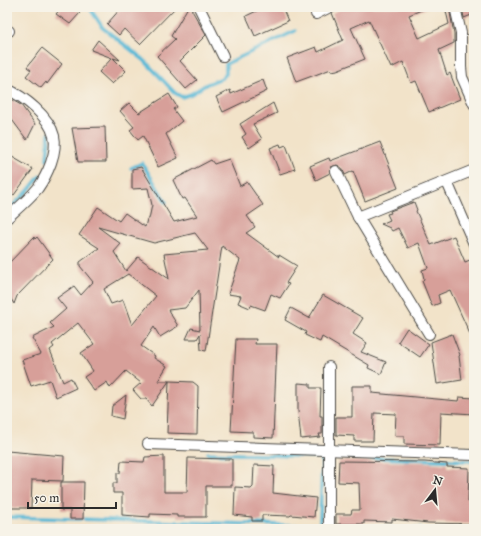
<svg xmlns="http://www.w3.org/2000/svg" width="481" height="536" font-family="'IM FELL Great Primer',serif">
<rect width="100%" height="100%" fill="#f7f3e8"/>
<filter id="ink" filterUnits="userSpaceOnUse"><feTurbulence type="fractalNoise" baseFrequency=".025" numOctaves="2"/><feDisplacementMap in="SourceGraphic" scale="8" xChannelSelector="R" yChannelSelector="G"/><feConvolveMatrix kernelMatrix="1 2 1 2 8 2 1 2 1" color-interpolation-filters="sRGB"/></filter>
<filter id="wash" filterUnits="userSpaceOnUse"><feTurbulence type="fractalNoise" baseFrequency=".012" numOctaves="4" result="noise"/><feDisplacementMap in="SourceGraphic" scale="16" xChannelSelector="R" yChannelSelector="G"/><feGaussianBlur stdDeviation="0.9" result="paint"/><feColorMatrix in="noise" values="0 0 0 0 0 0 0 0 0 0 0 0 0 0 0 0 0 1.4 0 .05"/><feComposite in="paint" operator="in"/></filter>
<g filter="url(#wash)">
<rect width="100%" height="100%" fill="#f2e3c9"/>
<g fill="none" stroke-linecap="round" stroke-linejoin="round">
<!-- stream -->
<g stroke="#57b8d6" stroke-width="3.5">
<polyline points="89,7 103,28 144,60 175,93 182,97 191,94 207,84 222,78 226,74 226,64 295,31"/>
<polyline points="47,160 49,134"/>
<polyline points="131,168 142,163 166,202"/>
<polyline points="12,206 27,192 40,176"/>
<polyline points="208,453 323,457"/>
<polyline points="344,457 474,461"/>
<polyline points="7,517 318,526 320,522 322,458"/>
<polyline points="341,527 421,529"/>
</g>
</g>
<g id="blocks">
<!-- building -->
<g fill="#d79f99" fill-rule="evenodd">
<polygon points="62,7 73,7 80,13 70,24 56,14"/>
<polygon points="122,7 176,7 140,44 124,29 119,35 107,24"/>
<polygon points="188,7 190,7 206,35 180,61 197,80 186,89 157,56 175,39 171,36"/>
<polygon points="265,7 282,7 288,21 255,36 246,16"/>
<polygon points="345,7 429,7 409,15 419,38 449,24 445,7 449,7 454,34 454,43 439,50 447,75 450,73 460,99 429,112 416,81 411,83 403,62 391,68 369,20 351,28 365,59 337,70 332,71 331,69 296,82 287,58 316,47 318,52 343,40 332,13"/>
<polygon points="462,7 474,7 474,14 464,18"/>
<polygon points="98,40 120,60 113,58 126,71 112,84 99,72 112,58 91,50"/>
<polygon points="42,48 62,64 47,84 46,82 41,88 26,76 31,70 27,67"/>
<polygon points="263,80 267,91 223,112 216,97 230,90 231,94"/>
<polygon points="169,94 177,107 173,109 182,121 166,134 178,158 158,167 143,136 138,140 130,130 134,127 120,111 129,103 139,113"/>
<polygon points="7,97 21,105 35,124 27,140 7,113"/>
<polygon points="273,103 277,113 253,124 262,139 249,148 242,137 246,134 240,124"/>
<polygon points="105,127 106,162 78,162 72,128"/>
<polygon points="380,142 398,188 365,201 353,171 345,175 342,168 337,165 331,167 330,173 316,180 310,166 329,158 330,161"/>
<polygon points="280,144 281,147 286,145 295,169 280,174 270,148"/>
<polygon points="7,154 33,169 14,195 7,190"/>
<path d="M229,159L240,186L247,182L263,205L247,216L255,227L246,233L279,257V255L297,266L286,283L289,284L280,298L271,294L265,310L251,305L250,308L238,303L241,296L228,294L240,260L222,246L206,351L201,350L200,334L197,339H186L191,328L200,330L199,290L185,308L168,310L178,326L160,337L154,327L141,346L155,356L154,358L167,366L158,381H169L152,406L146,399H141L133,390L141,383L126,371L110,388L107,382L94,391L84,377L93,371L81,353L94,344L78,323L52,344L54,347L50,350L63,382L71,378L76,388L56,397L50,380L31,386L22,360L41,354L32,338L54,327L50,323L66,309L57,298L74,286L81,295L93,282L80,266V262L99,248L79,235L98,207L119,221L125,213L145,227L147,219H149L152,205L148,188L132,189V169L141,167L174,222L197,216L185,198L182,199L173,180L211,160L214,164ZM98,227L154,243L195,233L208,250L164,254L169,279L138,257L126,271L114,252L121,244ZM128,274L156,296L132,325L123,300L111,304L104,289Z"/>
<polygon points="414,202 417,210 416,211 431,245 454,236 465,262 470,260 471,263 474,262 474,343 450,290 438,295 440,303 432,306 422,281 424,279 422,270 428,268 419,243 408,248 398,228 392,231 390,228 381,224 390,220 387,214 391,213 390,211"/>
<polygon points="34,237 35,239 37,237 53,259 17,296 14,304 7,292 7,265"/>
<polygon points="323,295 363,318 353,334 367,343 361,352 386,362 381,374 368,368 369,365 322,337 320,342 305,335 306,332 285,320 291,308 309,318"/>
<polygon points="407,328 429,344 420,357 398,342"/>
<polygon points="452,334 460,355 459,356 462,380 437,384 431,342"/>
<polygon points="236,339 256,339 255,344 277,344 273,438 253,437 253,432 231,431"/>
<polygon points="169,381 193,382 198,386 197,434 167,433"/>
<polygon points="298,383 310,384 310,388 321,388 320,416 322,416 322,434 319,434 320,437 301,439 298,411"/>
<polygon points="352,386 372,386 372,393 458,401 459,397 474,398 474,414 441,412 440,445 404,444 404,436 395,436 396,414 374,413 373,441 354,441 354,436 336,435 336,417 352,417"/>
<polygon points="126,395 123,419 111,416 112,406"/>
<polygon points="7,451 64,456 63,481 32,480 31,508 7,508"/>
<polygon points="164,456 164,492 187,492 188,458 232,459 232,486 206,486 206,517 177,517 177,515 150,514 150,517 122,515 122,493 113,493 113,483 117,483 117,473 120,473 121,461 144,462 145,457"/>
<polygon points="339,461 425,462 447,464 447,467 469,468 468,502 474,502 474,524 428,523 392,519 392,522 364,521 364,524 336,524 336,514 351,514 352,510 360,510 359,483 338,482"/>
<polygon points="254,465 274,466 273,493 316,498 314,517 291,515 290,516 262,515 262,521 252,521 252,517 234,515 235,487 251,488 253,486"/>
<polygon points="61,482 84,482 83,519 70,519 70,510 61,510"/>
</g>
</g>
</g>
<g filter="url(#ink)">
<use href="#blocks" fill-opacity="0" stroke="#494743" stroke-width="1"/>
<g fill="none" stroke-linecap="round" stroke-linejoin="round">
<defs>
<g id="minor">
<polyline points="199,7 223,56"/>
<polyline points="455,7 461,33 461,67 462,77 474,104"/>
<polyline points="316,14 330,7"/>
<polyline points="7,31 9,31"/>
<path d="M7,89C24,97 49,116 54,136C58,152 47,175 38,188C29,199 17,209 7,218"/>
<polyline points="336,171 358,217 429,334"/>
<polyline points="447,182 474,244"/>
<polyline points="358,217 474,170"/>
<polyline points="148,444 474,455"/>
<polyline points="329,529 329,367"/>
</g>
</defs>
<!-- minor casing -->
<use href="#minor" stroke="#494743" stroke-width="12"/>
<!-- minor -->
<use href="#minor" stroke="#fff" stroke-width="10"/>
</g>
</g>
<!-- margin -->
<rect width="481" height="536" fill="none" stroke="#f7f3e8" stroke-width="24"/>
<!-- north arrow -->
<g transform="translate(435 490) rotate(16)" stroke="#f7f3e8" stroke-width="3" paint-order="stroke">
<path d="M0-3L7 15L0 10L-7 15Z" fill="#2b2b2b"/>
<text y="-6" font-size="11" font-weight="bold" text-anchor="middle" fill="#2b2b2b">N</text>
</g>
<!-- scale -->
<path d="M28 502v6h88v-6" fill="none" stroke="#2b2b2b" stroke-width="2"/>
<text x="34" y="502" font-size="12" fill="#2b2b2b" stroke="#f7f3e8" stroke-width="3" paint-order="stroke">50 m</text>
</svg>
